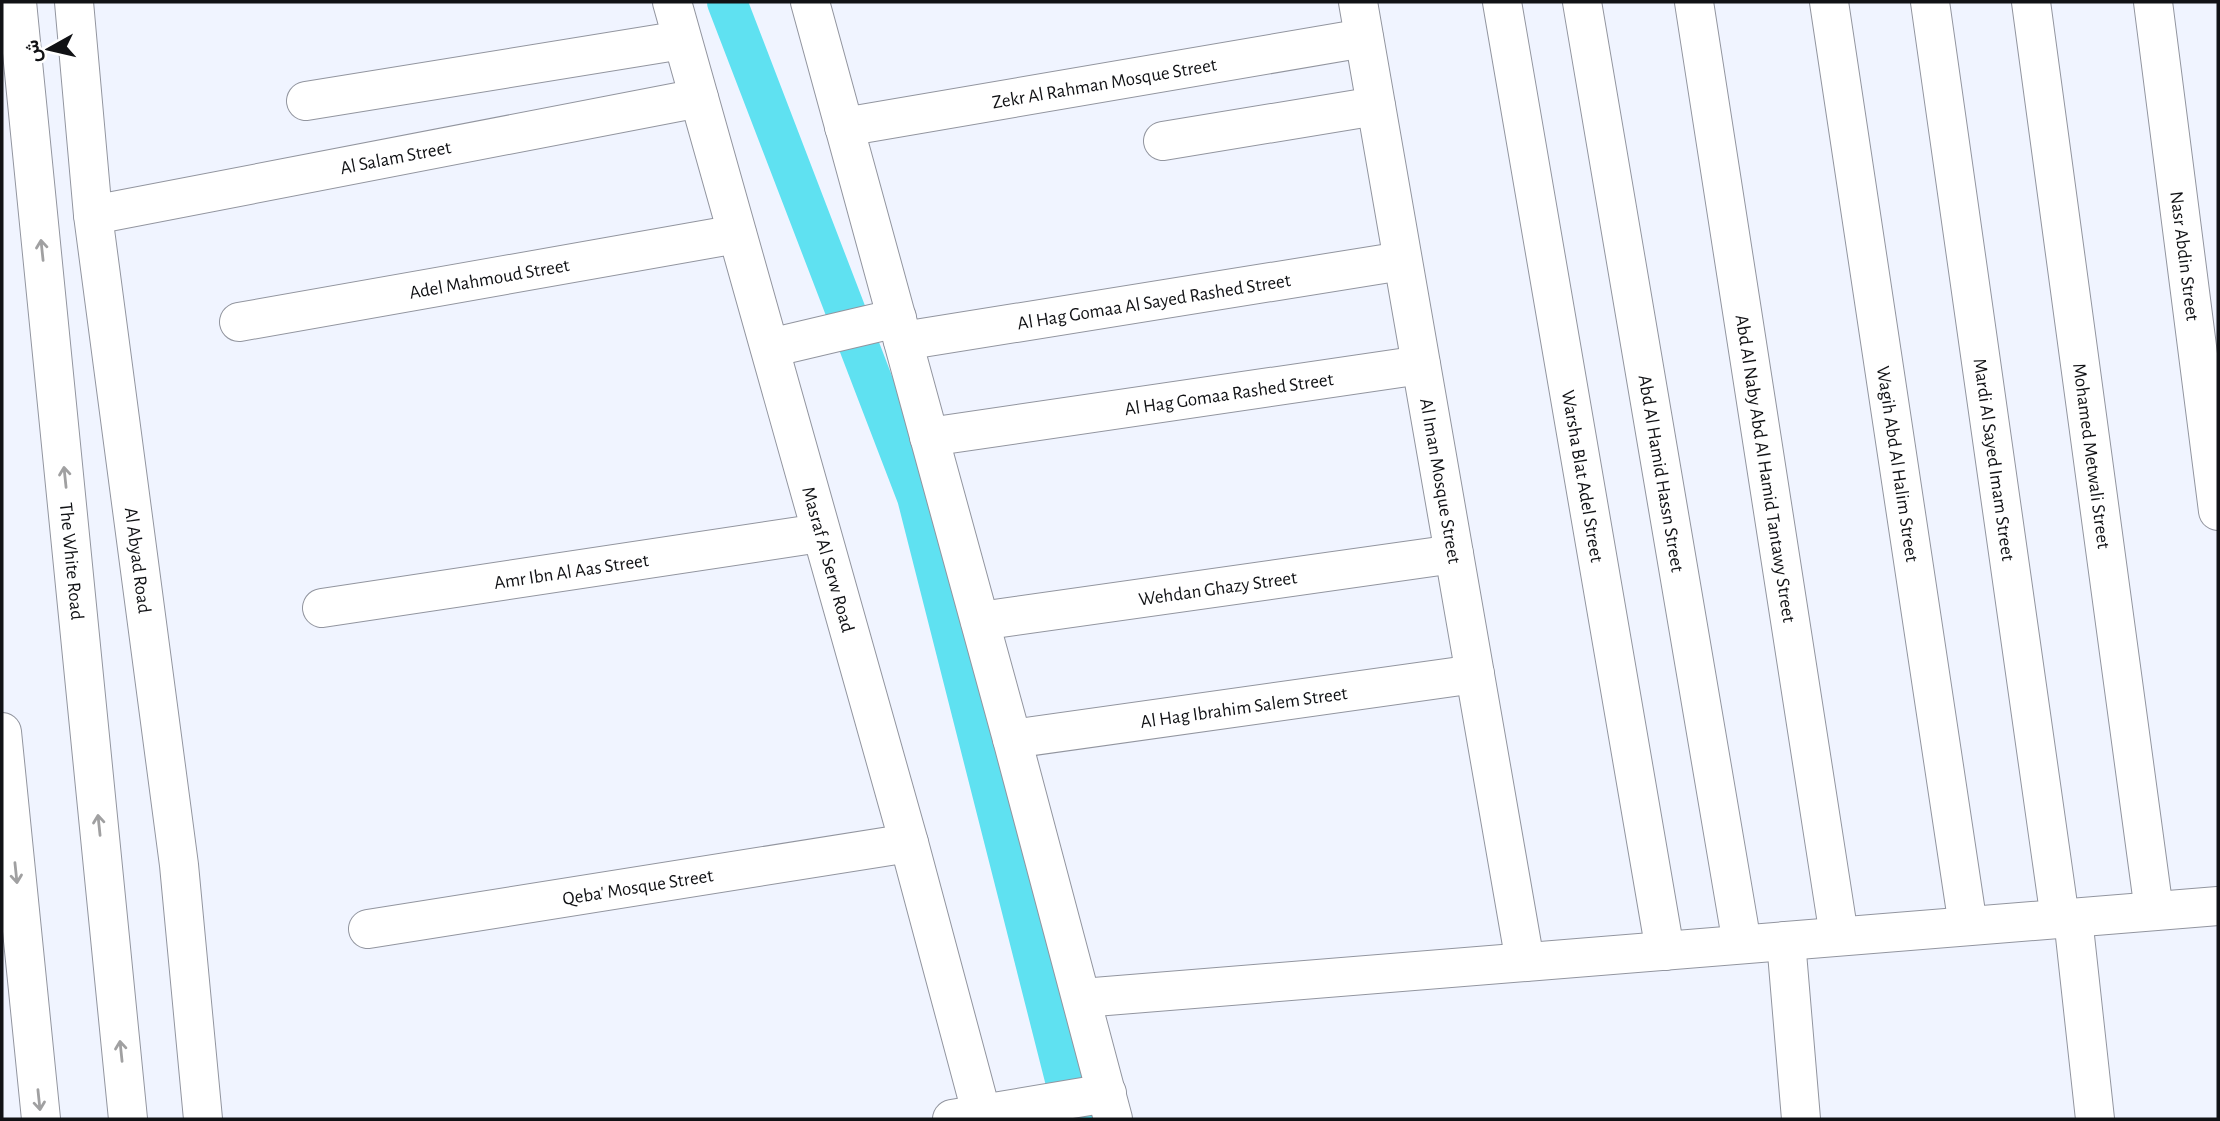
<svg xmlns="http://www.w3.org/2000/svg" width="2220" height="1121" font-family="'Alegreya Sans',Vazirmatn,sans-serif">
<rect width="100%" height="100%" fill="#f0f4ff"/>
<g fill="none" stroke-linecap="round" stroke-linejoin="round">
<!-- canal -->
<polyline stroke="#5fe1f1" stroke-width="40" points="727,2 917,497 1075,1119"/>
<defs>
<g id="minor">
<path id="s1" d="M74,2L93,215L179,865L203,1119"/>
<path id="s2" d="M672,2L909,843L983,1119"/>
<polyline points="810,2 1012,739 1113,1119"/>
<path id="s3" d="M1358,2L1525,962"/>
<path id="s4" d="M1502,2L1665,951"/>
<path id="s5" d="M1582,2L1742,944"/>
<path id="s6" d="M1694,2L1839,936"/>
<path id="s7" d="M1829,2L1968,926"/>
<path id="s8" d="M1930,2L2060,919"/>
<path id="s9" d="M2031,2L2154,911"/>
<path id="s10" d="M2153,2L2218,511"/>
<polyline points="306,101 682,40"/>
<path id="s11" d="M844,127L1364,38"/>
<polyline points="1163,141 1376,106"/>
<path id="s12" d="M93,215L699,98"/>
<path id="s13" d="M239,322L737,234"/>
<path id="s14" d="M903,341L1402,261"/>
<polyline points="770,348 897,318"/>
<path id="s15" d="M929,437L1421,365"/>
<path id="s16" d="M322,608L820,533"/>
<path id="s17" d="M980,621L1454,554"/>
<path id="s18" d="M1012,739L1475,674"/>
<polyline points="2073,918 2095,1119"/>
<path id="s19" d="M368,929L909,843"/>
<polyline points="1786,941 1801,1119"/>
<polyline points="1082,998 2218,906"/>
<polyline points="952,1119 1107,1093"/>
</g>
<g id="major">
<path id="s20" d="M17,2L128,1119"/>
<polyline points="2,732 41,1119"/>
</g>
</defs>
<!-- minor casing -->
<use href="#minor" stroke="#92959f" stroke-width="40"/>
<!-- major casing -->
<use href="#major" stroke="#92959f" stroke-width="40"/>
<!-- minor -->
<use href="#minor" stroke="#fff" stroke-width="38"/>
<!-- major -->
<use href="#major" stroke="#fff" stroke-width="38"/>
</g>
<!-- one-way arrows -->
<defs><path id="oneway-shaft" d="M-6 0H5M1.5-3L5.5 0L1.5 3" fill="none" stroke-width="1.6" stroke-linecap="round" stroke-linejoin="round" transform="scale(1.75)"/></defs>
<g stroke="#a0a0a1">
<use href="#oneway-shaft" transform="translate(42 250) rotate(-96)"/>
<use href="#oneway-shaft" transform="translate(65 477) rotate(-96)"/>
<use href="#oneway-shaft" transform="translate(99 825) rotate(-96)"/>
<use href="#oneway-shaft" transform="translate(16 873) rotate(84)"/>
<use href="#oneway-shaft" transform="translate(121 1051) rotate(-96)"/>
<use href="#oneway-shaft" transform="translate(39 1100) rotate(84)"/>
</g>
<g text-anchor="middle" stroke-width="6" stroke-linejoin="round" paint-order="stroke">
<!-- street labels -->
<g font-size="19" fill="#111215" stroke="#fff">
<text dy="7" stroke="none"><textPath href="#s11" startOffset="264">Zekr Al Rahman Mosque Street</textPath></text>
<text dy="7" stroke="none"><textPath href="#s12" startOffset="308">Al Salam Street</textPath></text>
<text dy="7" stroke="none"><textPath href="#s10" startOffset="256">Nasr Abdin Street</textPath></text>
<text dy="7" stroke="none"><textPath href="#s13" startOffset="254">Adel Mahmoud Street</textPath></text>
<text dy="7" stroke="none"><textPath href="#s14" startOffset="254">Al Hag Gomaa Al Sayed Rashed Street</textPath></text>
<text dy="7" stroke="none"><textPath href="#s15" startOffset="303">Al Hag Gomaa Rashed Street</textPath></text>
<text dy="7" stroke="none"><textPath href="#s9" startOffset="458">Mohamed Metwali Street</textPath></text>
<text dy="7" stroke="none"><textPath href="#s8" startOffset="462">Mardi Al Sayed Imam Street</textPath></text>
<text dy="7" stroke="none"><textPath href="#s7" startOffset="467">Wagih Abd Al Halim Street</textPath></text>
<text dy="7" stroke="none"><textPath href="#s6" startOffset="472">Abd Al Naby Abd Al Hamid Tantawy Street</textPath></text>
<text dy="7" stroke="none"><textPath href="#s5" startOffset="478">Abd Al Hamid Hassn Street</textPath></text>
<text dy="7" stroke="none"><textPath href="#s4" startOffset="481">Warsha Blat Adel Street</textPath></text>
<text dy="7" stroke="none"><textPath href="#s3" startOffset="486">Al Iman Mosque Street</textPath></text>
<text dy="7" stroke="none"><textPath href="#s1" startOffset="562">Al Abyad Road</textPath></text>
<text dy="7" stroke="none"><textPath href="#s2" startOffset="579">Masraf Al Serw Road</textPath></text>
<text dy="7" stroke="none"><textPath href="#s20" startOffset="562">The White Road</textPath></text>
<text dy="7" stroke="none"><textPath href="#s16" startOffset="252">Amr Ibn Al Aas Street</textPath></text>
<text dy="7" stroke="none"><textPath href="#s17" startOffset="240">Wehdan Ghazy Street</textPath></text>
<text dy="7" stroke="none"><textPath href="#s18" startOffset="234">Al Hag Ibrahim Salem Street</textPath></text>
<text dy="7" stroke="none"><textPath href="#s19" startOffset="273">Qeba' Mosque Street</textPath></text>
</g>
</g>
<!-- border -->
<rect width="2220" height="1121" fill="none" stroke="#111215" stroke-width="7"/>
<!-- north arrow -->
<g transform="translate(49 49) rotate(262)" stroke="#ffffff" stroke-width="5" paint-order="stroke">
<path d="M0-5L12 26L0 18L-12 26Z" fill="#111215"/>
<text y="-10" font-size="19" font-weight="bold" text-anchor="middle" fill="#111215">ش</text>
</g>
</svg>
